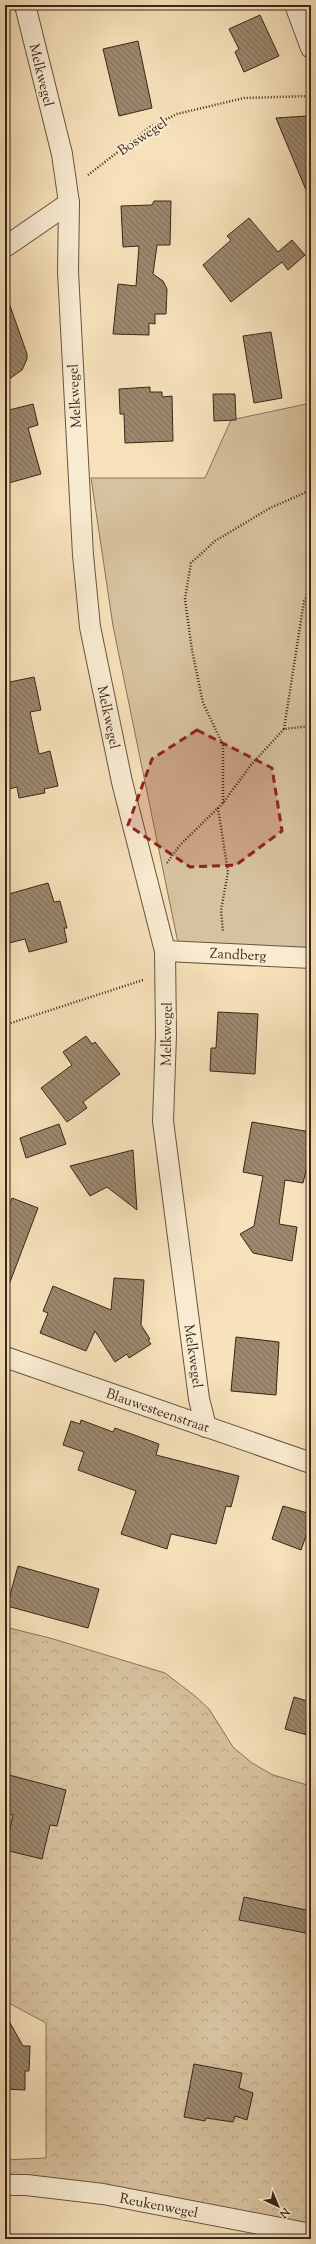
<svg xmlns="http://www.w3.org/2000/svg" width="316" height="2244" font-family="'Sorts Mill Goudy',serif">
<defs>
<pattern id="forest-crowns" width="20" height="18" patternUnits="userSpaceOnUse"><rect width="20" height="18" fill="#d7c29f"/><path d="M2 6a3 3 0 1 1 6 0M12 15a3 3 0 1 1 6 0" fill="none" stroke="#b9a788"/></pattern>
<pattern id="building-back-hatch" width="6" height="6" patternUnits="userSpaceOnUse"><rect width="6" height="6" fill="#9c886d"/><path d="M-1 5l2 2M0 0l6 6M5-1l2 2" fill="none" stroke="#806f59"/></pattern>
</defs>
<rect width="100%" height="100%" fill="#f7e2bb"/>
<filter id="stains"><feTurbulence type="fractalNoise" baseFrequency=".005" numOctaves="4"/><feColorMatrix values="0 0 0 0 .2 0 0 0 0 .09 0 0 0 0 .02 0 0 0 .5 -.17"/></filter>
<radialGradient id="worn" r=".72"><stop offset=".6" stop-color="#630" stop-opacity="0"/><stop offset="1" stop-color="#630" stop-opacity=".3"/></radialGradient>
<!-- grass -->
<polygon fill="#d7c29f" stroke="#88745c" points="311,403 311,949 178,943 113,626 91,478 205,478 231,420"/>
<!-- forest -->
<polygon fill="url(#forest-crowns)" stroke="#88745c" points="5,1627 50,1638 165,1673 195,1696 209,1709 233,1747 252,1763 273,1775 311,1786 311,2226 154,2194 54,2178 5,2177 5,2160 46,2158 46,2023 5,2001"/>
<!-- building -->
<g fill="url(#building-back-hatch)" stroke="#392618">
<polygon points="260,15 279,56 244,72 235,52 239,49 229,29"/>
<polygon points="138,41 152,108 119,116 103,49"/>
<polygon points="307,116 311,125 311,202 276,118"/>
<polygon points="154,201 171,201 170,245 157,245 153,274 163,281 167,289 166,314 155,314 155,324 149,323 149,335 113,334 118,284 136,286 139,246 123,247 121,206 152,205"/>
<polygon points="249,218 278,252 292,240 305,255 288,270 282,262 231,302 203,265 231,240 227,236"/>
<polygon points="5,300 8,300 27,354 27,359 22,370 5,382"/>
<polygon points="271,332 282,398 254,403 243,336"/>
<polygon points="150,387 150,392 162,392 162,397 172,396 173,441 125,443 124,414 120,414 119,389"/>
<polygon points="213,394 235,394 236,420 214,421"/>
<polygon points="33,404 38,425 28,428 41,474 5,484 5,411"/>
<polygon points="34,677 41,710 30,712 39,754 50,751 58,786 44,789 45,793 19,798 17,787 5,790 5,683"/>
<polygon points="48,883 54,902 60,901 67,928 64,928 67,942 29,952 25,939 5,944 5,895"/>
<polygon points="218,1012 258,1014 255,1074 210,1071 211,1048 216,1048"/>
<polygon points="86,1036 92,1044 95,1042 120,1074 83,1102 87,1108 67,1122 41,1088 72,1065 63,1052"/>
<polygon points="252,1122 311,1132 311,1150 303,1183 285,1180 279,1224 297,1227 292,1261 253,1253 240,1234 254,1226 263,1176 243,1172"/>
<polygon points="59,1124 66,1144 26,1158 20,1138"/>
<polygon points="133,1150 137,1210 107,1187 90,1196 70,1166"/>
<polygon points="12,1198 38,1208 7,1290 5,1290 5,1217"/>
<polygon points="114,1278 144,1280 141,1325 150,1339 148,1340 151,1344 129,1358 127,1354 115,1362 95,1331 86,1351 40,1333 48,1313 43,1311 53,1286 111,1310"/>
<polygon points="236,1337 279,1342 276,1395 231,1391"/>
<polygon points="81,1420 113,1432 115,1428 159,1444 156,1455 239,1476 231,1507 226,1506 216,1544 171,1534 167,1549 121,1534 136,1491 78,1470 84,1452 63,1445 71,1421 80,1424"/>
<polygon points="283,1506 311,1514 311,1522 301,1550 272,1539"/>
<polygon points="18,1566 99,1589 88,1628 7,1606"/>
<polygon points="294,1697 311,1702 311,1736 285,1729"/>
<polygon points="5,1774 66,1790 57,1826 50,1825 42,1859 5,1850 13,1815 5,1813"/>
<polygon points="244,1897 311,1911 311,1934 239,1920"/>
<polygon points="5,2014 23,2046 30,2046 29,2071 25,2071 25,2090 5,2089"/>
<polygon points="194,2064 242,2073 239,2088 253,2093 247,2120 235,2116 233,2122 206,2118 205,2121 184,2117"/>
</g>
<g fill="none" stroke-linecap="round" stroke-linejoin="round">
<defs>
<g id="minor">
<polyline points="25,5 62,154 69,203 68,272 83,555 90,627 122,782 165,951 166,1035 163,1121 199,1399 206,1427"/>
<polyline points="295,5 311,48"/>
<polyline points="5,247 69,203"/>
<polyline points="165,951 311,958"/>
<polyline points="5,1357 311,1463"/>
<polyline points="5,2185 26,2185 103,2194 311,2234"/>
</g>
</defs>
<!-- minor casing -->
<use href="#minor" stroke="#685541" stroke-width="22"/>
<!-- path -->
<g stroke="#392618" stroke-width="2.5" stroke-dasharray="1 2" stroke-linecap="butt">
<polyline points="88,175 150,127 177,114 244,98 311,96"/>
<polyline points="284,729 304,601 311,591"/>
<polyline points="223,803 223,745 203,703 192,650 185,599 191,563 215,541 270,508 311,490"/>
<polyline points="218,808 228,872 221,910 223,932"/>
<polyline points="167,863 180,845 223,803 251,765 284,729 311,726"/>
<polyline points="5,1025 143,980"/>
</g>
<!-- minor -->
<use href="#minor" stroke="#faecd3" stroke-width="20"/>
</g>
<!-- marked area -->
<path fill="#8f2418" fill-opacity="0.2" stroke="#8f2418" stroke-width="3" stroke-dasharray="8 5" stroke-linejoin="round" d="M197,730L272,768L282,831L236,865L190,867L128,825L152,759Z"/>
<g text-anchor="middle" stroke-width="4" stroke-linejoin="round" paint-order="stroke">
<!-- street labels -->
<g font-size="14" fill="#392618" stroke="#faecd3">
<text transform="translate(42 75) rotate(76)" y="5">Melkwegel</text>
<text transform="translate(142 136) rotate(-34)" y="5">Boswegel</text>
<text transform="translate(74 396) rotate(-93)" y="5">Melkwegel</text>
<text transform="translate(109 717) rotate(78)" y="5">Melkwegel</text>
<text transform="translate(238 954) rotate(3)" y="5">Zandberg</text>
<text transform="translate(166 1034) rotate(-89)" y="5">Melkwegel</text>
<text transform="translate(194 1356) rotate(82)" y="5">Melkwegel</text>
<text transform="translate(158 1410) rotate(19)" y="5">Blauwesteenstraat</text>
<text transform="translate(159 2205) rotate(11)" y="5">Reukenwegel</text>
</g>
</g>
<!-- margin -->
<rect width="316" height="2244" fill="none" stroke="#f7e2bb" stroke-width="20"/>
<rect x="6" y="6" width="304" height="2232" fill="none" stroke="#392618" stroke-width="2"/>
<rect x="10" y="10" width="296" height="2224" fill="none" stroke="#392618"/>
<!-- north arrow -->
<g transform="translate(278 2206) rotate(136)" stroke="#faecd3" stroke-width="3" paint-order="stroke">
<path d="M0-3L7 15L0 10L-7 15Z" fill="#392618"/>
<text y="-6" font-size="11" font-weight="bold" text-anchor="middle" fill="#392618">N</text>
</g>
<rect width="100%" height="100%" filter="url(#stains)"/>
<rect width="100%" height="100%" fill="url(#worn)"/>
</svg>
